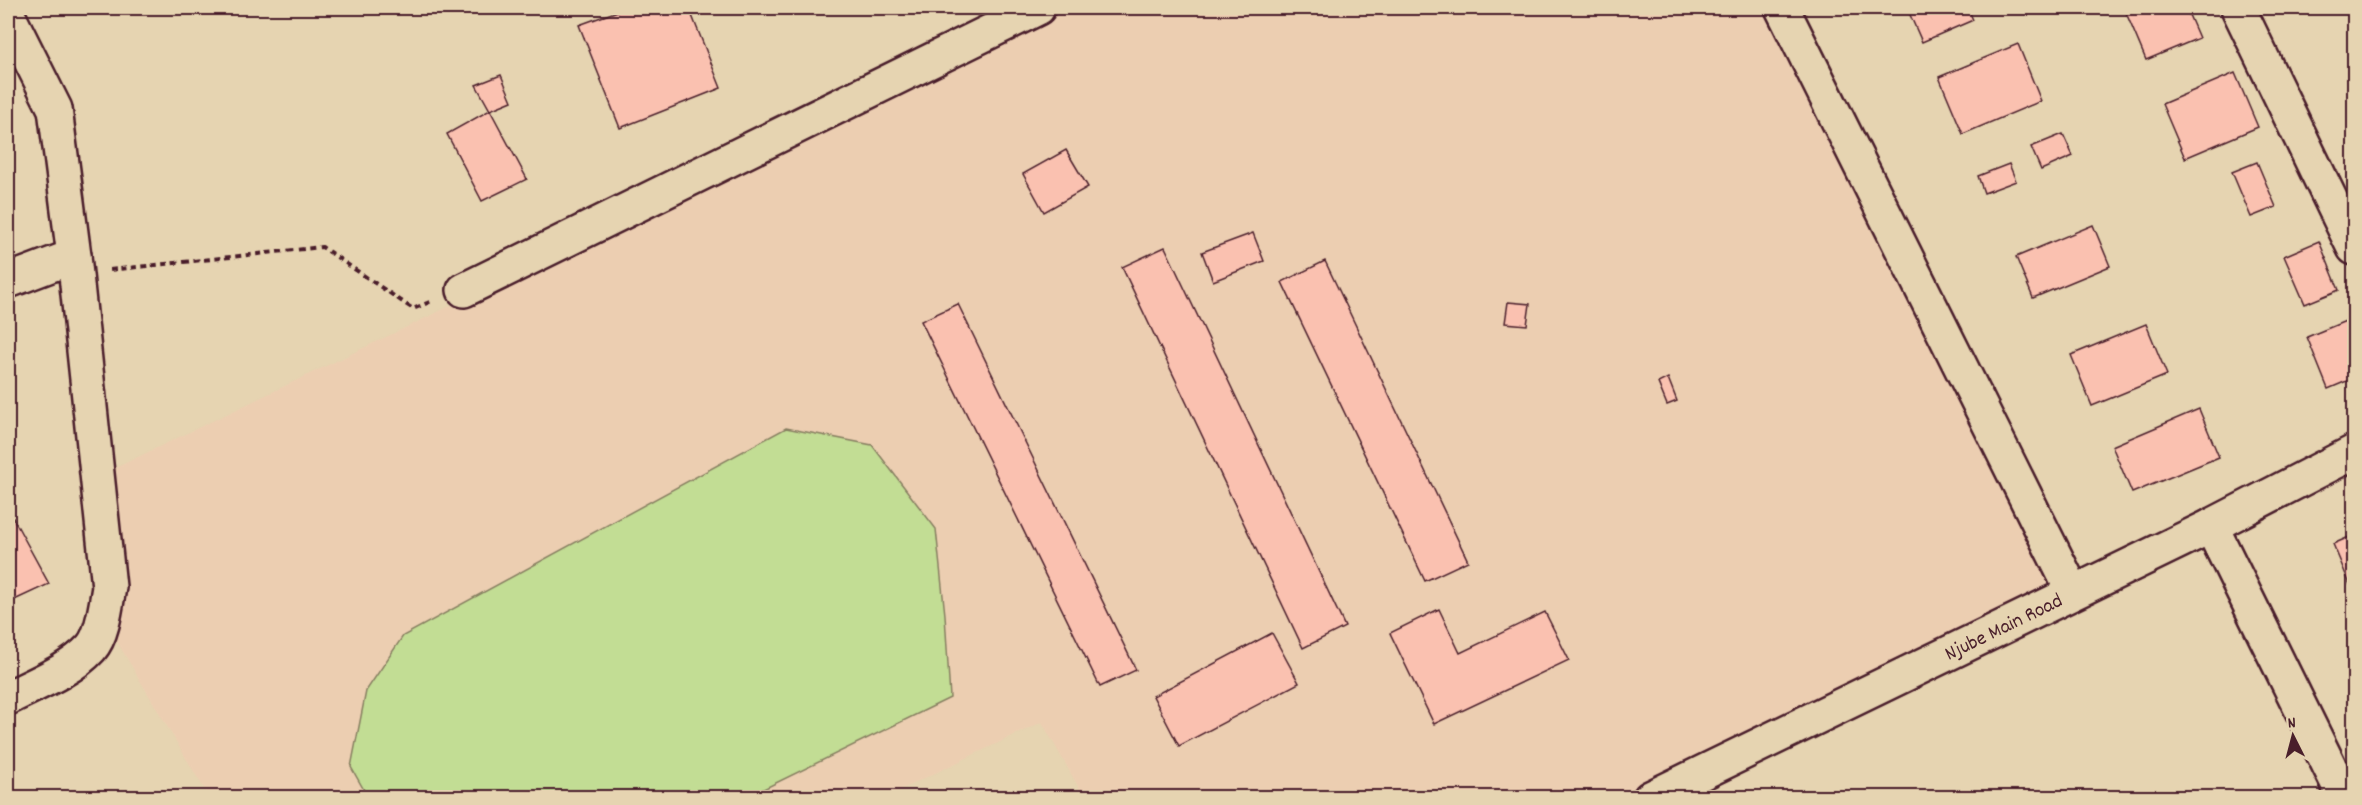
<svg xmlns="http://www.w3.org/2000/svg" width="2362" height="805" font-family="Dekko,sans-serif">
<rect width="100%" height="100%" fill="#e6d4b1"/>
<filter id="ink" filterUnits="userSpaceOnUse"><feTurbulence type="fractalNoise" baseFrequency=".0167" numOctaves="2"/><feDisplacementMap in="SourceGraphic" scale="12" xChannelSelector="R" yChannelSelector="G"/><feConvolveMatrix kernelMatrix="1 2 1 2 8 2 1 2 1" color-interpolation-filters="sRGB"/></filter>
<g filter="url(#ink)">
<!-- built -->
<polygon fill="#ecceb1" points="1067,8 1765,8 2061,588 1631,797 1084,797 1042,722 885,797 209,797 109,628 109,471"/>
<!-- green -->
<polygon fill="#c2dd94" stroke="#867e60" stroke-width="1.5" points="786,428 872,445 936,529 945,615 950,698 747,797 368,797 351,767 366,691 403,636"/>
<!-- building -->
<g fill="#fac1b0" stroke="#4a1f2b" stroke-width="1.5">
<polygon points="626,8 689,8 721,88 620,128 579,25"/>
<polygon points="1907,8 1968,8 1973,20 1922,42"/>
<polygon points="2124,8 2186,8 2199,38 2146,60"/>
<polygon points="2018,44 2041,101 1963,134 1939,77"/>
<polygon points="2235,73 2258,127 2185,158 2162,104"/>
<polygon points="501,75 512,101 490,110 476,85"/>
<polygon points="490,110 527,179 482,201 447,134"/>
<polygon points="2063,134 2073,156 2041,170 2031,147"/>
<polygon points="1066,150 1088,187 1044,212 1023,174"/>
<polygon points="2257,162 2276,207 2251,217 2232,172"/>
<polygon points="2009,164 2016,181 1984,193 1978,176"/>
<polygon points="2093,225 2110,266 2033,298 2016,257"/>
<polygon points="1253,233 1264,261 1213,281 1202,252"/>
<polygon points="2319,241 2339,290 2305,304 2284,256"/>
<polygon points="1165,247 1345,627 1303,648 1122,267"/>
<polygon points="1325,261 1468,561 1425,581 1282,282"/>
<polygon points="1508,302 1530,304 1527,325 1505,323"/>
<polygon points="958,304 1136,670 1100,687 921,321"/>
<polygon points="2348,320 2354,336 2354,378 2328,389 2307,337"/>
<polygon points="2146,324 2167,375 2092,406 2071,355"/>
<polygon points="1668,378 1677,401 1667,405 1658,383"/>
<polygon points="2199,409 2219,457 2132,493 2112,446"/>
<polygon points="13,518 49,584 8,603 8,521"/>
<polygon points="2354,535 2354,594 2333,544"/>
<polygon points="1439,609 1460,653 1545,612 1569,660 1434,724 1390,633"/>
<polygon points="1272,633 1299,683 1179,746 1153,696"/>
</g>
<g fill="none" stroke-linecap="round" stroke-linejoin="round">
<defs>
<g id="minor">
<polyline points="1782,8 2073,592"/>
<polyline points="2238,8 2354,248"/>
<path d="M8,15L55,109L74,256L109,587C106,604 103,635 91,648C70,671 35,684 8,698"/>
<polyline points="8,281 74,256"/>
<polyline points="464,290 1038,8"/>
<polyline points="2211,526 2345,798"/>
<polyline points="1650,798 2211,526 2354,452"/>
</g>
</defs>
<!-- minor casing -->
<use href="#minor" stroke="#4a1f2b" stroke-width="38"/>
<!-- path -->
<polyline stroke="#4a1f2b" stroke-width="4" stroke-dasharray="6 4.5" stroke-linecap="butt" points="110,270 322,247 413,309 432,301"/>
<!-- minor -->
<use href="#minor" stroke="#e6d4b1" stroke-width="33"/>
</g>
</g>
<g text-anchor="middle" stroke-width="4.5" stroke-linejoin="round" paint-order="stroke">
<!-- street labels -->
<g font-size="21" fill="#4a1f2b" stroke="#e6d4b1">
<text transform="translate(2003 626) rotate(-26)" y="7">Njube Main Road</text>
</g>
</g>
<!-- margin -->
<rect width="2362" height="805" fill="none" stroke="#e6d4b1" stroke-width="30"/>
<rect x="15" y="15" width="2332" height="775" fill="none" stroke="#4a1f2b" stroke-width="2" filter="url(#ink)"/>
<!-- north arrow -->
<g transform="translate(2293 736) rotate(354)" stroke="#e6d4b1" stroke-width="4.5" paint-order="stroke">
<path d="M0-4.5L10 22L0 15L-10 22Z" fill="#4a1f2b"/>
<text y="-9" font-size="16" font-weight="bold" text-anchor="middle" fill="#4a1f2b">N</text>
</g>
</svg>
